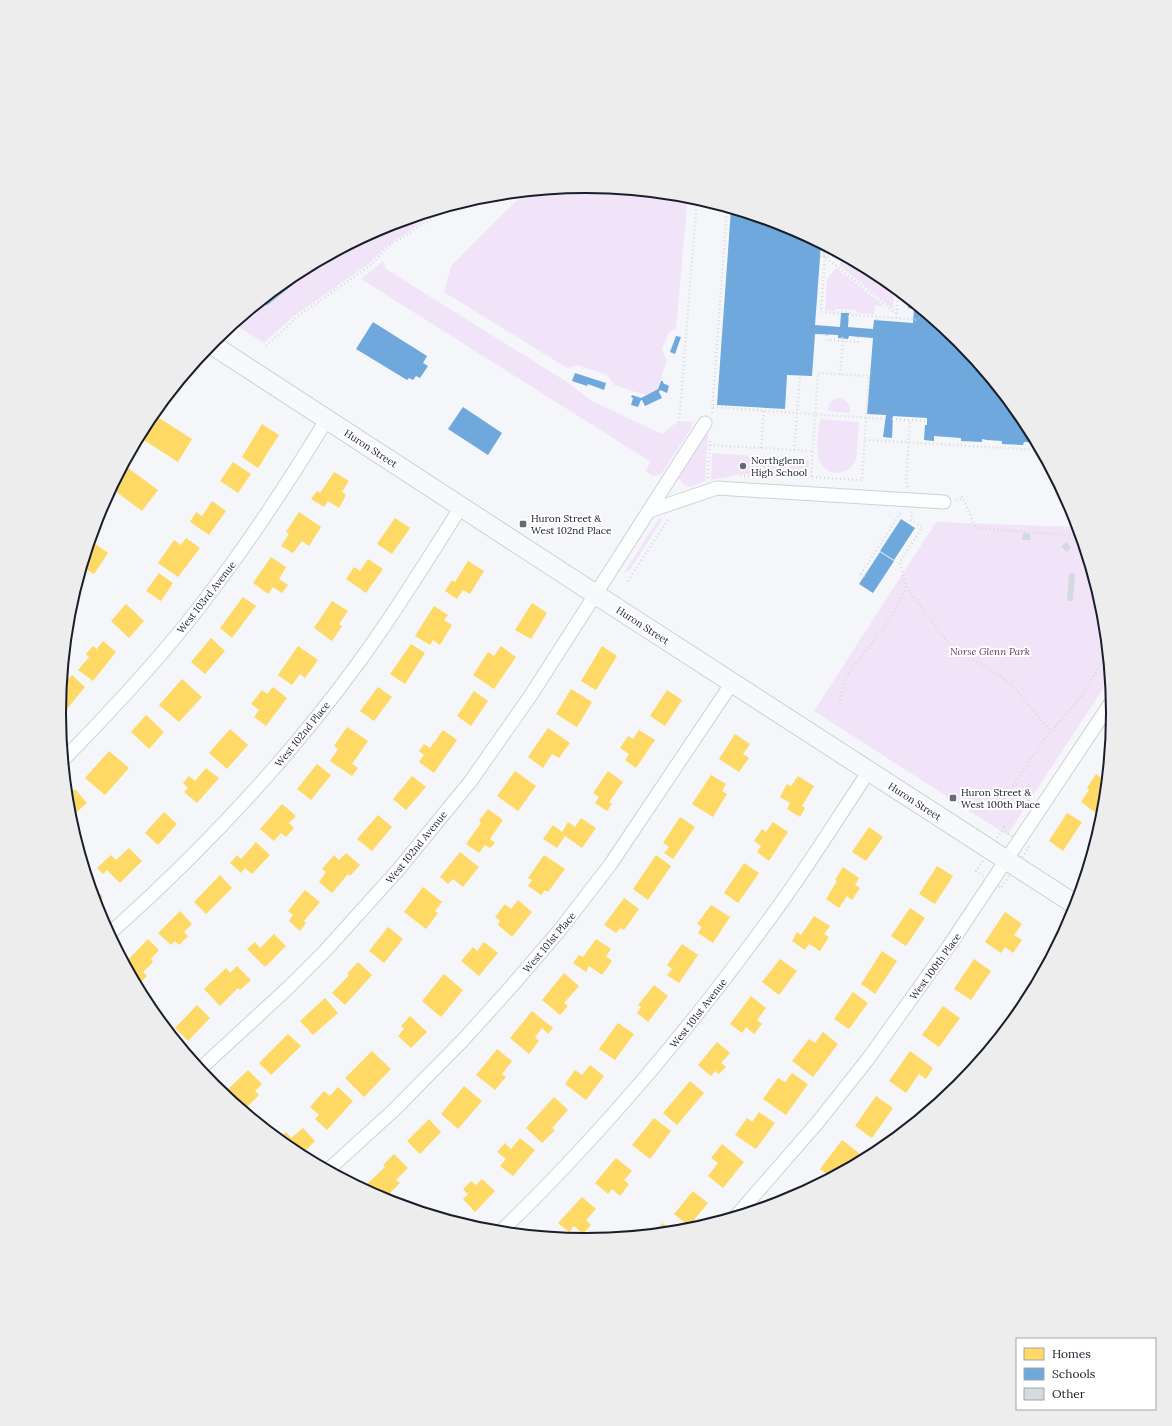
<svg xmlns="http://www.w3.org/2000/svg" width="1172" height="1426" font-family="Lora,serif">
<rect width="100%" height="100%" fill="#f4f6fa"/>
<!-- green -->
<g fill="#f1e4f8">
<polygon points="586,186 688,196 676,329 669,332 662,349 667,361 657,389 645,395 614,385 607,375 578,365 567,368 444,292 451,266 516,201 535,191"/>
<polygon points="444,208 384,248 370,263 295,315 264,343 234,324 293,275 385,226"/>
<polygon points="383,261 386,269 567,382 592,401 662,434 677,422 693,421 692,427 661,474 653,476 645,471 651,462 361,279"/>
<polygon points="841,261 855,262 879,275 891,285 889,288 894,296 893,309 839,265"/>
<polygon points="836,268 884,306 875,305 874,314 858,313 856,310 836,309 834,311 825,310 827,279"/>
<path d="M839,398C847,400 851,405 850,413L828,411C828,404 831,399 839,398Z"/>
<path d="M820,419L859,422C858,431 858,455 855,462C851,469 844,473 837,473C810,472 818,436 820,419Z"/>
<path d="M706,434L708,436L705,481C689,487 688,492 677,476Z"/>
<polygon points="712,453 809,460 808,476 743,474 711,480"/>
<polygon points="659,518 662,520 630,570 624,573"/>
<polygon points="936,522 1078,527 1103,610 1110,678 1007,835 814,711"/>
</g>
<!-- homes -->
<g fill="#ffd966">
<polygon points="153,414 192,439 178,462 139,437 148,420"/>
<polygon points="262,424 279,435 258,468 242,457"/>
<polygon points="233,462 251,474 238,493 220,481"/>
<polygon points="124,465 158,490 142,511 111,488"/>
<polygon points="334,472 349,481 342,492 346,495 339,508 328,501 324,507 311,499 317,491 320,493"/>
<polygon points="212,501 226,511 209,535 190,522 196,512 202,516"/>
<polygon points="299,512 321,527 309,546 302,541 293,553 281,546 289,534 286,532"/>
<polygon points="395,518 410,528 392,554 377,544"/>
<polygon points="186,538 200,548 178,577 158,563 174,540 181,545"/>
<polygon points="90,540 108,553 94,574 82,567"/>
<polygon points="271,557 286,567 279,579 288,585 282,593 273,587 268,594 253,583"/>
<polygon points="368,559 383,569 366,593 346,579 354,567 360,571"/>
<polygon points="468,561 484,571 470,594 463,590 457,599 445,591 452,580 455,582"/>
<polygon points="159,573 173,583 161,601 146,591"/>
<polygon points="243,597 256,606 232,638 220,628"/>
<polygon points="332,601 348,611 339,624 342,626 332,641 314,628"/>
<polygon points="532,603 547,613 531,639 515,630"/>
<polygon points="126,604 144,621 129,638 111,621"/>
<polygon points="434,606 448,615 444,620 452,625 440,645 433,640 430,645 415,636"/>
<polygon points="211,638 225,651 205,674 191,662"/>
<polygon points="103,641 116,652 93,681 78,670 89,657 86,654 93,646 97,649"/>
<polygon points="411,644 425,653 405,684 390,674"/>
<polygon points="298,646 318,660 305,678 300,674 292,685 278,675"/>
<polygon points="501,646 516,657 494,689 473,675 488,652 494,656"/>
<polygon points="602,646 617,656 596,690 581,681"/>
<polygon points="72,675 85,687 66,710 60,705 62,687"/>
<polygon points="182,679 202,697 179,722 159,705"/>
<polygon points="273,687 287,698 266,726 254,717 259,710 251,704 262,690 267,694"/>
<polygon points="378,687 392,697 374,721 360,711"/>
<polygon points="571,689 592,702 577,727 556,714"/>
<polygon points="667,690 682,700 665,726 650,716"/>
<polygon points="474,691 488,701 471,726 457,716"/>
<polygon points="146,715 164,732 149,749 131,732"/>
<polygon points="347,727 368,741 352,764 358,768 352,776 330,761 338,749 334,746"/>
<polygon points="548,728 570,743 559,758 552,754 543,768 528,757"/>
<polygon points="230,729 248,745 227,769 209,753"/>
<polygon points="443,730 457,740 434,773 419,762 424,755 419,751 424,744 430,748"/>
<polygon points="639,730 655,740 636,768 625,760 629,754 620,748 628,736 633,739"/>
<polygon points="735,734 750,744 743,754 749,758 739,772 719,759"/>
<polygon points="1110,747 1108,763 1102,759"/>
<polygon points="109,751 129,768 105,795 85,778"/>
<polygon points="317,764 331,775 311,800 297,789"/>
<polygon points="206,768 219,778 197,803 184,792 188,788 183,783 189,776 195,781"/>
<polygon points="515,771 536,786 518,811 497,796"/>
<polygon points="608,771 623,782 609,802 612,804 607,811 595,803 599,797 593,793"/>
<polygon points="1096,774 1106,781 1105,796 1102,800 1104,802 1104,808 1099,815 1081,802 1089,790 1087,788"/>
<polygon points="711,775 726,784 722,791 727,794 713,817 692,804"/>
<polygon points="412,776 426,787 406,810 393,799"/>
<polygon points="798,776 814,786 802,806 805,808 800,817 787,809 790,803 780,797 787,784 791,786"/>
<polygon points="75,789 87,803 70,818 67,797"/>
<polygon points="282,804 296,816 289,823 294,828 286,837 281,833 274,841 260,829"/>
<polygon points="488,809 503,820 490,839 495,843 490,848 485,845 479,853 466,844 481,823 479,821"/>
<polygon points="164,812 177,824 158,845 145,833"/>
<polygon points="1067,813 1082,822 1063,851 1049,841"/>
<polygon points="378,815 392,827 372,851 357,839"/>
<polygon points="680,817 695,827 673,859 664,853 669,847 663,843"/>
<polygon points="581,818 596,828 582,848 565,836 557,848 543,839 553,825 562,832 568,822 575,827"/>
<polygon points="773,822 788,832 769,861 757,852 761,846 754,841 762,829 766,832"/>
<polygon points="869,827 883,837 866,861 852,852"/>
<polygon points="256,842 270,855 252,874 245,868 241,873 230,863 237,855 241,859"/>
<polygon points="129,848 142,861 120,883 107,870 103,874 97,868 111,855 116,860"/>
<polygon points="460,852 479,867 463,887 453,879 448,884 440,877"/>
<polygon points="346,853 360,865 350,876 348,874 332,893 319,882 326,872 322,869 334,855 339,860"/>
<polygon points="544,855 565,869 548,892 545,890 541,895 528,886 532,880 528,878"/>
<polygon points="656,855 671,866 648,900 633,889"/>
<polygon points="744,863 759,873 738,903 724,893"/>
<polygon points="937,866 953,876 935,904 919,894"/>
<polygon points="843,867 859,878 855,885 860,888 852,900 847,896 839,908 826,899 837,881 835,880"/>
<polygon points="220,875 232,888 206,914 194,902"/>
<polygon points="90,883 103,897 96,904 93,894"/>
<polygon points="423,887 442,902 435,911 438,913 426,929 404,912"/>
<polygon points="305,890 320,902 304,921 306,923 300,931 289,921 293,915 288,911"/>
<polygon points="624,898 639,909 624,930 620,928 616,933 604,925"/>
<polygon points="518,900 532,912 512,937 498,925 500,921 495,917 505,904 511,909"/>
<polygon points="711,905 730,917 713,943 698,933 702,927 697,924"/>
<polygon points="910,908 925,918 906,946 891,936"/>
<polygon points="180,911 192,924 184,932 188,936 179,945 175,941 171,945 158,933"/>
<polygon points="1005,912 1022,924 1014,935 1022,940 1013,953 1005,947 1001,953 985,942"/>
<polygon points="814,916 830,926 824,934 829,937 820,951 809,944 805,950 792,941 797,932 801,935"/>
<polygon points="388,927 403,939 384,963 369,951"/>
<polygon points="274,934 286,946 265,967 247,949 255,942 260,948"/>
<polygon points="148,939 159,950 151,959 153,962 143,972 147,976 137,986 125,963"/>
<polygon points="596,939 611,949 606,956 612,961 602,975 589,966 586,972 573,963 579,955 583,957"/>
<polygon points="484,942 498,953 479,976 461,961 473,947 477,951"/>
<polygon points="682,944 698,955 679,983 667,975 672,969 667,965"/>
<polygon points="882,951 897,961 875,994 861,984"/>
<polygon points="780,959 797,971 779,995 762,982"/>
<polygon points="974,959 991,971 971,1000 954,989"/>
<polygon points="358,962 372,975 345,1005 332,993 349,975 347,974"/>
<polygon points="237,966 251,980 240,990 238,988 220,1006 204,989 226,968 230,973"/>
<polygon points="564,973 579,986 564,1003 568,1006 560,1015 542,1000"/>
<polygon points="444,974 463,990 441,1017 422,1001"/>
<polygon points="654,985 668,996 648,1022 637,1013 641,1007 638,1005"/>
<polygon points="853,992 868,1003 849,1029 834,1019"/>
<polygon points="751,996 766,1008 757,1020 762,1024 754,1034 746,1027 742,1033 730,1024"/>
<polygon points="325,998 338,1013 313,1035 300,1021"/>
<polygon points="197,1005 210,1018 188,1041 175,1028"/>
<polygon points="943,1006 960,1018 939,1047 922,1035"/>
<polygon points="532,1011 553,1028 548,1034 542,1028 535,1037 539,1041 529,1054 510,1038"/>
<polygon points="410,1016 427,1032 411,1048 398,1036 404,1029 401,1026"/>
<polygon points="618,1023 634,1034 615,1060 599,1049"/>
<polygon points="823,1032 838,1044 813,1077 792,1061 809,1039 815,1043"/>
<polygon points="288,1034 301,1046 271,1075 259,1063"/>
<polygon points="717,1042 730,1053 721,1063 726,1067 719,1074 715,1071 711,1076 698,1065"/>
<polygon points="497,1049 512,1061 502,1074 506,1077 495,1090 476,1075"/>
<polygon points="372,1051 391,1069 364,1097 345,1078"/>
<polygon points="910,1051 933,1068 926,1079 919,1074 906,1093 889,1081"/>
<polygon points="590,1065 604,1076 586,1100 565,1084 575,1070 582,1075"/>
<polygon points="248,1070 262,1084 255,1091 259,1095 247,1107 239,1099 235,1103 224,1093"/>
<polygon points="792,1073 808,1084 786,1115 763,1099 778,1078 785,1082"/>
<polygon points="690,1081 704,1093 677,1125 663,1113"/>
<polygon points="464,1086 482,1101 458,1129 441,1114"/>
<polygon points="338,1087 353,1101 327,1130 315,1119 319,1115 310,1107 324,1091 330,1096"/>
<polygon points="876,1096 893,1108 872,1138 855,1126"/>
<polygon points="554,1097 568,1110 552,1128 555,1130 542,1143 526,1128"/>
<polygon points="759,1112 775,1123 756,1149 735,1135 747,1118 752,1122"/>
<polygon points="654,1118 671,1131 650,1159 632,1145"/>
<polygon points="429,1119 441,1132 420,1154 407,1141"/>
<polygon points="303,1128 315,1141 301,1155 293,1151 279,1139 286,1132 291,1138"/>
<polygon points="520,1138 535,1150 513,1176 500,1166 506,1159 497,1152 505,1143 511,1149"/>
<polygon points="842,1140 859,1153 847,1168 831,1177 820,1169"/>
<polygon points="722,1144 744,1162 723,1188 708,1176 718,1163 711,1158"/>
<polygon points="394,1154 408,1168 396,1180 400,1183 386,1197 382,1192 379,1196 367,1184 385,1167 383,1165"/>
<polygon points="616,1158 632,1171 624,1180 629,1184 620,1196 612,1189 608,1194 595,1183"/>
<polygon points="482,1179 495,1191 475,1212 463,1199 468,1194 463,1189 471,1181 476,1185"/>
<polygon points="693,1191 708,1203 689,1226 674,1214"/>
<polygon points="582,1197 596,1209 586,1220 591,1225 583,1234 574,1226 569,1232 558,1223"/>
<polygon points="450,1213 458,1222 444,1218"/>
<polygon points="663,1223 672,1232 653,1233"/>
</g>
<!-- schools -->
<g fill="#6fa8dc">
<polygon points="731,209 788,226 821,244 815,325 840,327 841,313 849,313 848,327 873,329 874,320 913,323 914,309 908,308 909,299 959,341 1024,420 1036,443 1024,442 1023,445 1002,444 1002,441 987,440 982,439 982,442 961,441 961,438 934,436 934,441 924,440 925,425 927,425 927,418 893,416 892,438 883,437 886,415 867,414 873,338 849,336 848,339 838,338 838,335 815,334 812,376 787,375 785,409 717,405"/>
<polygon points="373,322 427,356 423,363 428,366 420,378 416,376 413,380 409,378 407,380 356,349"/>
<polygon points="676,336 681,337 675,354 670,352"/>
<polygon points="575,373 606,383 604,390 588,384 587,386 572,381"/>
<polygon points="661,381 663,381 663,383 669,386 667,393 660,390 659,392 662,398 645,406 642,400 641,400 638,407 631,405 633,398 631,397 632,395 641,398 658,389"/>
<polygon points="463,407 502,433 488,455 448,429"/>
<polygon points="901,519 915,528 894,560 880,551"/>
<polygon points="880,552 894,561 873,593 859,584"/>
</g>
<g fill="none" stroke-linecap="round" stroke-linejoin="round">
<!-- stream -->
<polyline stroke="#93bfcd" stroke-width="4" points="267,303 302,275 344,248"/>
</g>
<!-- building -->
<g fill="#d4dae1">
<polygon points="1023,533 1030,534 1030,540 1022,540"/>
<polygon points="1067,542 1071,548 1066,552 1061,546"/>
<polygon points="1069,573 1075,573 1073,601 1067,601"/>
</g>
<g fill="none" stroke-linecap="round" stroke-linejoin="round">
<defs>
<g id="minor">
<polyline points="649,511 717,488 944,502"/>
<path d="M64,759C112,710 159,660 201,605C247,546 288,483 327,419"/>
<path d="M109,934C200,853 284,764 356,666C394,615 427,560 461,507"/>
<polyline points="200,1069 288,988 325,951 398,870 470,782 531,695 705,423"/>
<polyline points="328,1170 394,1110 464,1039 510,988 559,931 610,865 732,683"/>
<polyline points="737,1215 818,1122 868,1059 949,946 1112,701"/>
<path d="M500,1232C534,1200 566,1166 597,1132C660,1063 718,990 773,914C807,868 837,819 869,771"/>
</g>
<polyline id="secondary" points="211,344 612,605 1076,905"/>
</defs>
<!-- minor casing -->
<use href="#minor" stroke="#cdd1d8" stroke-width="15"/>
<!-- secondary casing -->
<use href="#secondary" stroke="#cdd1d8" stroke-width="21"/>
<!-- path -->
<g stroke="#d9dadb" stroke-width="2.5" stroke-dasharray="1 3" stroke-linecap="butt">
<polyline points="821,245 825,256 821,312 834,313 841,315"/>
<polyline points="820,253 897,314"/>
<polyline points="820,257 825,256 846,257"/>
<path d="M834,313C842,311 847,311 854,314"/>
<polyline points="848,317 854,315 913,319"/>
<polyline points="877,320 877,316"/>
<polyline points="915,320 919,318"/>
<polyline points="896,322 898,291"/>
<polyline points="827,335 827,340 858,342 858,337"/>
<polyline points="266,346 298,316 372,264 386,248 453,205"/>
<polyline points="840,374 843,341 842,336"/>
<polyline points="713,407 885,419"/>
<polyline points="712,413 727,208"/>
<polyline points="892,419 927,421"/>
<polyline points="679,422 697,199"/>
<polyline points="865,440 1040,450"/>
<polyline points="710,445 813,451"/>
<polyline points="761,448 764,408"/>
<polyline points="794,450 800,375"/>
<polyline points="740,476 811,477 862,480 869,376 818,373 811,477"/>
<polyline points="708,478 710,440"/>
<polyline points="908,487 906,482 910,420"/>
<polyline points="962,496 976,528 1080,536"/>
<polyline points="956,500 963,498"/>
<polyline points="865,576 861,574 901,512"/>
<polyline points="628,581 669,518"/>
<polyline points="906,587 949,644 1010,683 1051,731"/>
<polyline points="840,704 845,678 891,618 906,587 900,562 922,527 911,520 912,511"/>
<polyline points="997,809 1044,740 1083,694 1107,654"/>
<polygon points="1004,827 1006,832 1029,847 1001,888 976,871"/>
</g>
<!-- minor -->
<use href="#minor" stroke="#fdfefe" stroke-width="13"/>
<!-- secondary -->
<use href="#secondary" stroke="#f8f9fb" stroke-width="19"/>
</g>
<!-- markers -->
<g fill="#666a73" stroke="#fff" stroke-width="1.5">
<circle cx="743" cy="466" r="4"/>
<rect x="519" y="520" width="8" height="8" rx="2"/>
<rect x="949" y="794" width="8" height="8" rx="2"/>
</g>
<g text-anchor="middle" stroke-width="4" stroke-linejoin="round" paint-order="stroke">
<!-- street labels -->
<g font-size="10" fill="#191e2a" stroke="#fff">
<text transform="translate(371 448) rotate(33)" y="4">Huron Street</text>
<text transform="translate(206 597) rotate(-52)" y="4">West 103rd Avenue</text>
<text transform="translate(643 625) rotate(33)" y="4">Huron Street</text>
<text transform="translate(302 734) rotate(-51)" y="4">West 102nd Place</text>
<text transform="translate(915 801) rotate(33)" y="4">Huron Street</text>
<text transform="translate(416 847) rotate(-51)" y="4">West 102nd Avenue</text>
<text transform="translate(549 942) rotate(-50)" y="4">West 101st Place</text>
<text transform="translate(935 966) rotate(-54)" y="4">West 100th Place</text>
<text transform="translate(698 1013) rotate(-52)" y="4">West 101st Avenue</text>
</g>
<!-- poi labels -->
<g font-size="10" fill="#191e2a" stroke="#fff" text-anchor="start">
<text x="751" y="464">Northglenn<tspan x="751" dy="12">High School</tspan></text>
<text x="531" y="522">Huron Street &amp;<tspan x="531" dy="12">West 102nd Place</tspan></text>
<text x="961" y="796">Huron Street &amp;<tspan x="961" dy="12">West 100th Place</tspan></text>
</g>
<!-- park labels -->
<g font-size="10" font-style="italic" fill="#61376e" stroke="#fff">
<text x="990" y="655">Norse Glenn Park</text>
</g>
</g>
<!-- crop -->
<path d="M0 0H1172V1426H0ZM66 713a520 520 0 1 1 1040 0a520 520 0 1 1-1040 0Z" fill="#ededee" fill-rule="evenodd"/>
<path fill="none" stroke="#191e2a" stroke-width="2" d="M66 713a520 520 0 1 1 1040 0a520 520 0 1 1-1040 0Z"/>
<!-- legend -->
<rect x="1016" y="1338" width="140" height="72" fill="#ffffff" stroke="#a3a5aa"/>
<rect x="1024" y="1348" width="20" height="12" fill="#ffd966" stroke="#a3a5aa"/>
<text x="1052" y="1358" font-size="12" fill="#191e2a">Homes</text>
<rect x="1024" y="1368" width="20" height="12" fill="#6fa8dc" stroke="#a3a5aa"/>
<text x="1052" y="1378" font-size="12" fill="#191e2a">Schools</text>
<rect x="1024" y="1388" width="20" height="12" fill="#d4dae1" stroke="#a3a5aa"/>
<text x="1052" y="1398" font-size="12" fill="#191e2a">Other</text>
</svg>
